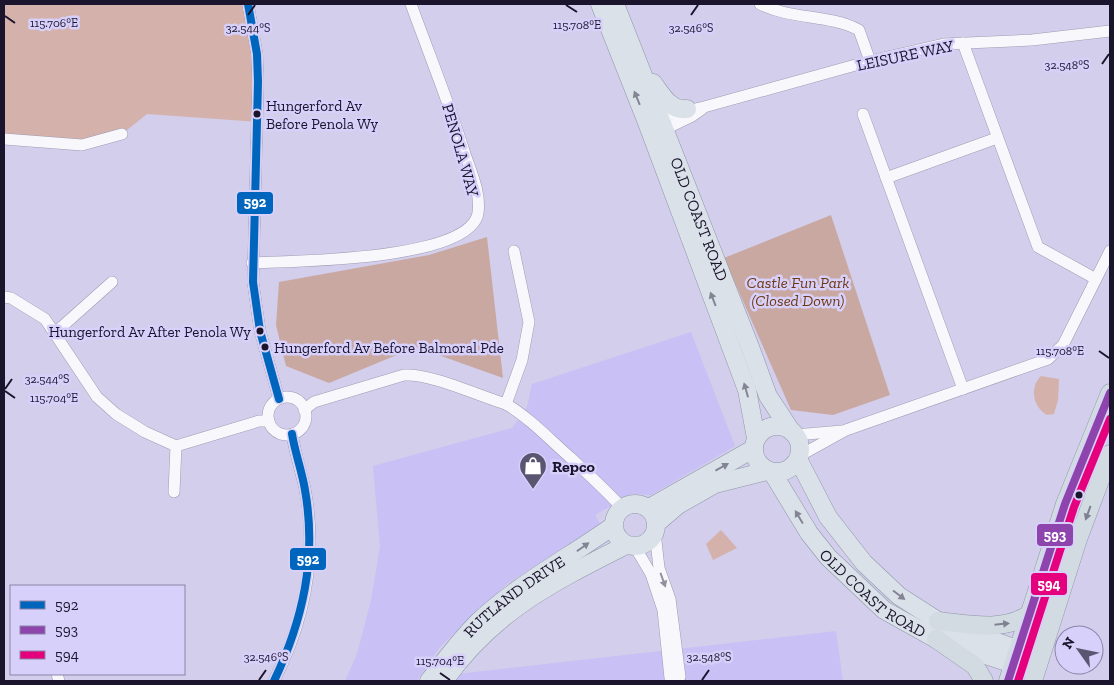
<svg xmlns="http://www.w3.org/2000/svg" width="1114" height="685" font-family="'Zilla Slab',serif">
<rect width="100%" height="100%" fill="#d2ceeb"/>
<!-- built -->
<g fill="#c9c0f5">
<polygon points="691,332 735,446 651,495 632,494 595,515 600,524 507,584 440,647 417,681 345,681 357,654 371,600 380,547 373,466 512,428 527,407 532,384"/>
<polygon points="836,631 843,681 447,681 448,675"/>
</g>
<!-- green -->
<g fill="#d4b2ab">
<polygon points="4,4 248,4 259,122 147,114 122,134 82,145 4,139"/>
<path d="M1041,376L1059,379L1058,400L1054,414L1047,415C1033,407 1029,388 1041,376Z"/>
<polygon points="721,530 737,548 713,560 706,544"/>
</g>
<!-- forest -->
<g fill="#c9a8a1">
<polygon points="831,215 890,395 833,415 791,410 724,258"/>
<polygon points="487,237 503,378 416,347 329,383 286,366 276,325 279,282 429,255"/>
</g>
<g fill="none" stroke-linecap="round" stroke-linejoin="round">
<defs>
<g id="minor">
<polyline points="248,4 257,54 258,82 253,282 260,331 279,399"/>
<path d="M760,4C792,20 829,14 859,30L870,61"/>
<polyline points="963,43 1038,247 1096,279"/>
<polyline points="863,114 963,389"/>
<polyline points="655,118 704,107 870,61 944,44 1032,40 1110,31"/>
<polyline points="659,132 692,116 702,109"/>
<polyline points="4,139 82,145 122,134"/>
<polyline points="886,178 997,138"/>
<path d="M252,263C291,261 470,261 478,213C481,193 471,172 465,154C449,103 429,54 411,4"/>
<polyline points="4,297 11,298 45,319 97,397 116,414 145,432 176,446 259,421 269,421"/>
<polyline points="56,332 112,282"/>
<circle cx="287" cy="416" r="19"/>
<polyline points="506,404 522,360 529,322 514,251"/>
<path d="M304,410L314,402L404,375C430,373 479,396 506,404C531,419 550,440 572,459C589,475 606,490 622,508"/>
<polyline points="795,435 842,431"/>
<polyline points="799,456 846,430 1048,359 1063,345 1110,251"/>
<polyline points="174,492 176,446"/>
<polyline points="655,532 659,568 670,599 680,677"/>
<polyline points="635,547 651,574 663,610 670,678"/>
<polyline points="57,674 59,681"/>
<path d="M274,681C305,620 318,557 305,489C301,471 295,453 292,434"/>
</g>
<g id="primary">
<polyline points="600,4 646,120 747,390 756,438"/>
<path id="s1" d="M615,4L750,347L768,396L791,431"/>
<path d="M653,83C662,95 670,111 687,109"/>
<circle cx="777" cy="449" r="23"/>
<polyline points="798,459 828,517 864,563 899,596 938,621 1039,657"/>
<path id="s2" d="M772,472L809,533L828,557L884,610L936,639L1035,671"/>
<circle cx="635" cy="525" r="21"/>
<polyline points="649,508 753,449"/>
<polyline points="657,523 678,505 715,484 767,471"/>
<path id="s3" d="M429,681C445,660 460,640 478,622C518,584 568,558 613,526"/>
<path d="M444,681C492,612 553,582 626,545"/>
</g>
<g id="trunk">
<path d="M938,621C968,624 1002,632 1028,615"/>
<polyline points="936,639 975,666 984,681"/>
<polyline points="1008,681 1065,504 1110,393"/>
<polyline points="1033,681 1078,539 1110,454"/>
</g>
</defs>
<!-- minor casing -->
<use href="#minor" stroke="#9f9bb3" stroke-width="12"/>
<!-- primary casing -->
<use href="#primary" stroke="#8e96aa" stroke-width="19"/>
<!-- trunk casing -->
<use href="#trunk" stroke="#8e96aa" stroke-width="19"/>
<!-- minor -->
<use href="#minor" stroke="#f8f8fc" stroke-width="11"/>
<!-- primary -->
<use href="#primary" stroke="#dbe1e8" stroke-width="18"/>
<!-- trunk -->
<use href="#trunk" stroke="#d2dae2" stroke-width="18"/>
<defs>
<g id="bus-1">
<polyline points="248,4 257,54 258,82 253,282 260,331 279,399"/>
<path d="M274,681C303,620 317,558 305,490C302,471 295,453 292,434"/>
</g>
<polyline id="bus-2" points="1008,681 1065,504 1110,393"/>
<polyline id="bus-3" points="1018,681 1074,507 1110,419"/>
</defs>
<!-- bus-1 casing -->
<use href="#bus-1" stroke="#d7d0fa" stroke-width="11"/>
<!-- bus-2 casing -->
<use href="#bus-2" stroke="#d7d0fa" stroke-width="11"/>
<!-- bus-3 casing -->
<use href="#bus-3" stroke="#d7d0fa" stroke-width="11"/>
<!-- bus-1 -->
<use href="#bus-1" stroke="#0065bd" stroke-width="8"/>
<!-- bus-2 -->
<use href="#bus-2" stroke="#8e44ad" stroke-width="8"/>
<!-- bus-3 -->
<use href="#bus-3" stroke="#e5007d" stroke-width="8"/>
</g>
<!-- one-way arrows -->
<defs><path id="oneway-solid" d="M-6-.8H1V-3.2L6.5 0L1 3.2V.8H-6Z" transform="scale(1.25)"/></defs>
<g fill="#848594">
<use href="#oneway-solid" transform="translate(637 98) rotate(-112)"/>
<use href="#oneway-solid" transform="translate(713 299) rotate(-111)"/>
<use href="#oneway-solid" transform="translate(746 390) rotate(-106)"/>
<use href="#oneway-solid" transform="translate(722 467) rotate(-29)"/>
<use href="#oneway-solid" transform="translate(799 517) rotate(-121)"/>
<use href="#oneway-solid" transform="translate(583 547) rotate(-35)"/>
<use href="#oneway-solid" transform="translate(899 595) rotate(37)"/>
</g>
<g fill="#7f8191">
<use href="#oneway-solid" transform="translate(1088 513) rotate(110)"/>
<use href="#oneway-solid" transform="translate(1002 624) rotate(-6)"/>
</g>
<use fill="#94919f" href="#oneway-solid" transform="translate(663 580) rotate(70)"/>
<!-- ticks -->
<path fill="none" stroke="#1a142d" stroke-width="2" d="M566,5L577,12M248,15L255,5M691,15L698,5M5,16L15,23M1102,64L1109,54M1099,351L1109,358M5,389L12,379M5,391L15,398M440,673L450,680M259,680L266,670M702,680L709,670"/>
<!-- icons -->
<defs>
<symbol id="shop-pin" viewBox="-11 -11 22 30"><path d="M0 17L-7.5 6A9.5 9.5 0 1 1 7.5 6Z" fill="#5a5570" stroke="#d7d0fa"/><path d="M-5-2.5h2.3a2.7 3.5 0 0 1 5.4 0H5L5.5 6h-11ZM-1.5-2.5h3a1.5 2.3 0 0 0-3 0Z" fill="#fff"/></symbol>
</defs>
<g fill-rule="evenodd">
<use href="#shop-pin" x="517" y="450" width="32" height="43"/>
</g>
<!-- markers -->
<g fill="#1a142d" stroke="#d7d0fa" stroke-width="2">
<circle cx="257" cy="114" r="4.5"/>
<circle cx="260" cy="331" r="4.5"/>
<circle cx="265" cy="347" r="4.5"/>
<circle cx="1079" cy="495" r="4.5"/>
</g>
<g text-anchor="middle" stroke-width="5" stroke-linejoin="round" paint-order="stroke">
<!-- bus labels -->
<g font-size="15" fill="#1a142d" stroke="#d7d0fa" text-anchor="start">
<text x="266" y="111">Hungerford Av<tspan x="266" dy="18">Before Penola Wy</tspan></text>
<text x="251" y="337" text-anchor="end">Hungerford Av After Penola Wy</text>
<text x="274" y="353">Hungerford Av Before Balmoral Pde</text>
</g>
<!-- street labels -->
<g font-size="16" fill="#1a142d" stroke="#d7d0fa">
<text transform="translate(905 55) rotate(-12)" y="6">LEISURE WAY</text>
<text transform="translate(461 150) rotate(74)" y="6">PENOLA WAY</text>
<text dy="6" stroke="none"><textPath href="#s1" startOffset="231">OLD COAST ROAD</textPath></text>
<text dy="6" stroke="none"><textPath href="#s2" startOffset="160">OLD COAST ROAD</textPath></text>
<text dy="6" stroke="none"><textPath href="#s3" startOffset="121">RUTLAND DRIVE</textPath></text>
</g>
<!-- park labels -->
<g font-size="16" font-style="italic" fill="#6f380f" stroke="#d7d0fa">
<text x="798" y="288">Castle Fun Park<tspan x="798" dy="18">(Closed Down)</tspan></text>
</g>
<!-- poi labels -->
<g font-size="16" font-weight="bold" fill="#1a142d" stroke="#d7d0fa" text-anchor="start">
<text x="552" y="472">Repco</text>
</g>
</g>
<g font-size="12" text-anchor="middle" fill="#1a142d" stroke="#d7d0fa" stroke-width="5" stroke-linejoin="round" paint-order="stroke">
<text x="54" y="27">115.706°E</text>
<text x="577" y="29">115.708°E</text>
<text x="248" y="32">32.544°S</text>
<text x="691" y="32">32.546°S</text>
<text x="1067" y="69">32.548°S</text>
<text x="1060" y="355">115.708°E</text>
<text x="47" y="383">32.544°S</text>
<text x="54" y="402">115.704°E</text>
<text x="266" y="661">32.546°S</text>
<text x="709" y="661">32.548°S</text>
<text x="440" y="665">115.704°E</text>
</g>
<g stroke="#d7d0fa" stroke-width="2">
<rect x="236" y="191" width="38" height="24" rx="5" fill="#0065bd"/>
<rect x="1036" y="523" width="38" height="24" rx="5" fill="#8e44ad"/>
<rect x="289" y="547" width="38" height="24" rx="5" fill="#0065bd"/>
<rect x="1030" y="572" width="38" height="24" rx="5" fill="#e5007d"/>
</g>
<g font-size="14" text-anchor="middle" font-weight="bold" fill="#fff">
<text x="255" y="207">592</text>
<text x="1055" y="540">593</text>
<text x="308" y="564">592</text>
<text x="1049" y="589">594</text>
</g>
<!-- border -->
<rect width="1114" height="685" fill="none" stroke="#1a142d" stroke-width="10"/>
<!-- legend -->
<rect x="10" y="585" width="175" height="90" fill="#d7d0fa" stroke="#8b85a8"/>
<rect x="20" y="601" width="25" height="8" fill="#0065bd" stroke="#8b85a8"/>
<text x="55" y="610" font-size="15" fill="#1a142d">592</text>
<rect x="20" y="626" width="25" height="8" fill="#8e44ad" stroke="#8b85a8"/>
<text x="55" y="635" font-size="15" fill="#1a142d">593</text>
<rect x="20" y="651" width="25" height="8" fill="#e5007d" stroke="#8b85a8"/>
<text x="55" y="660" font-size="15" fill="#1a142d">594</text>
<!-- north arrow -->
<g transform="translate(1079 650) rotate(303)"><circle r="24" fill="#d7d0fa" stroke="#8b85a8"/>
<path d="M0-4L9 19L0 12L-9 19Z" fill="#5a5570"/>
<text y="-8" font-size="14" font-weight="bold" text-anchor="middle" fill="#1a142d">N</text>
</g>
</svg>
